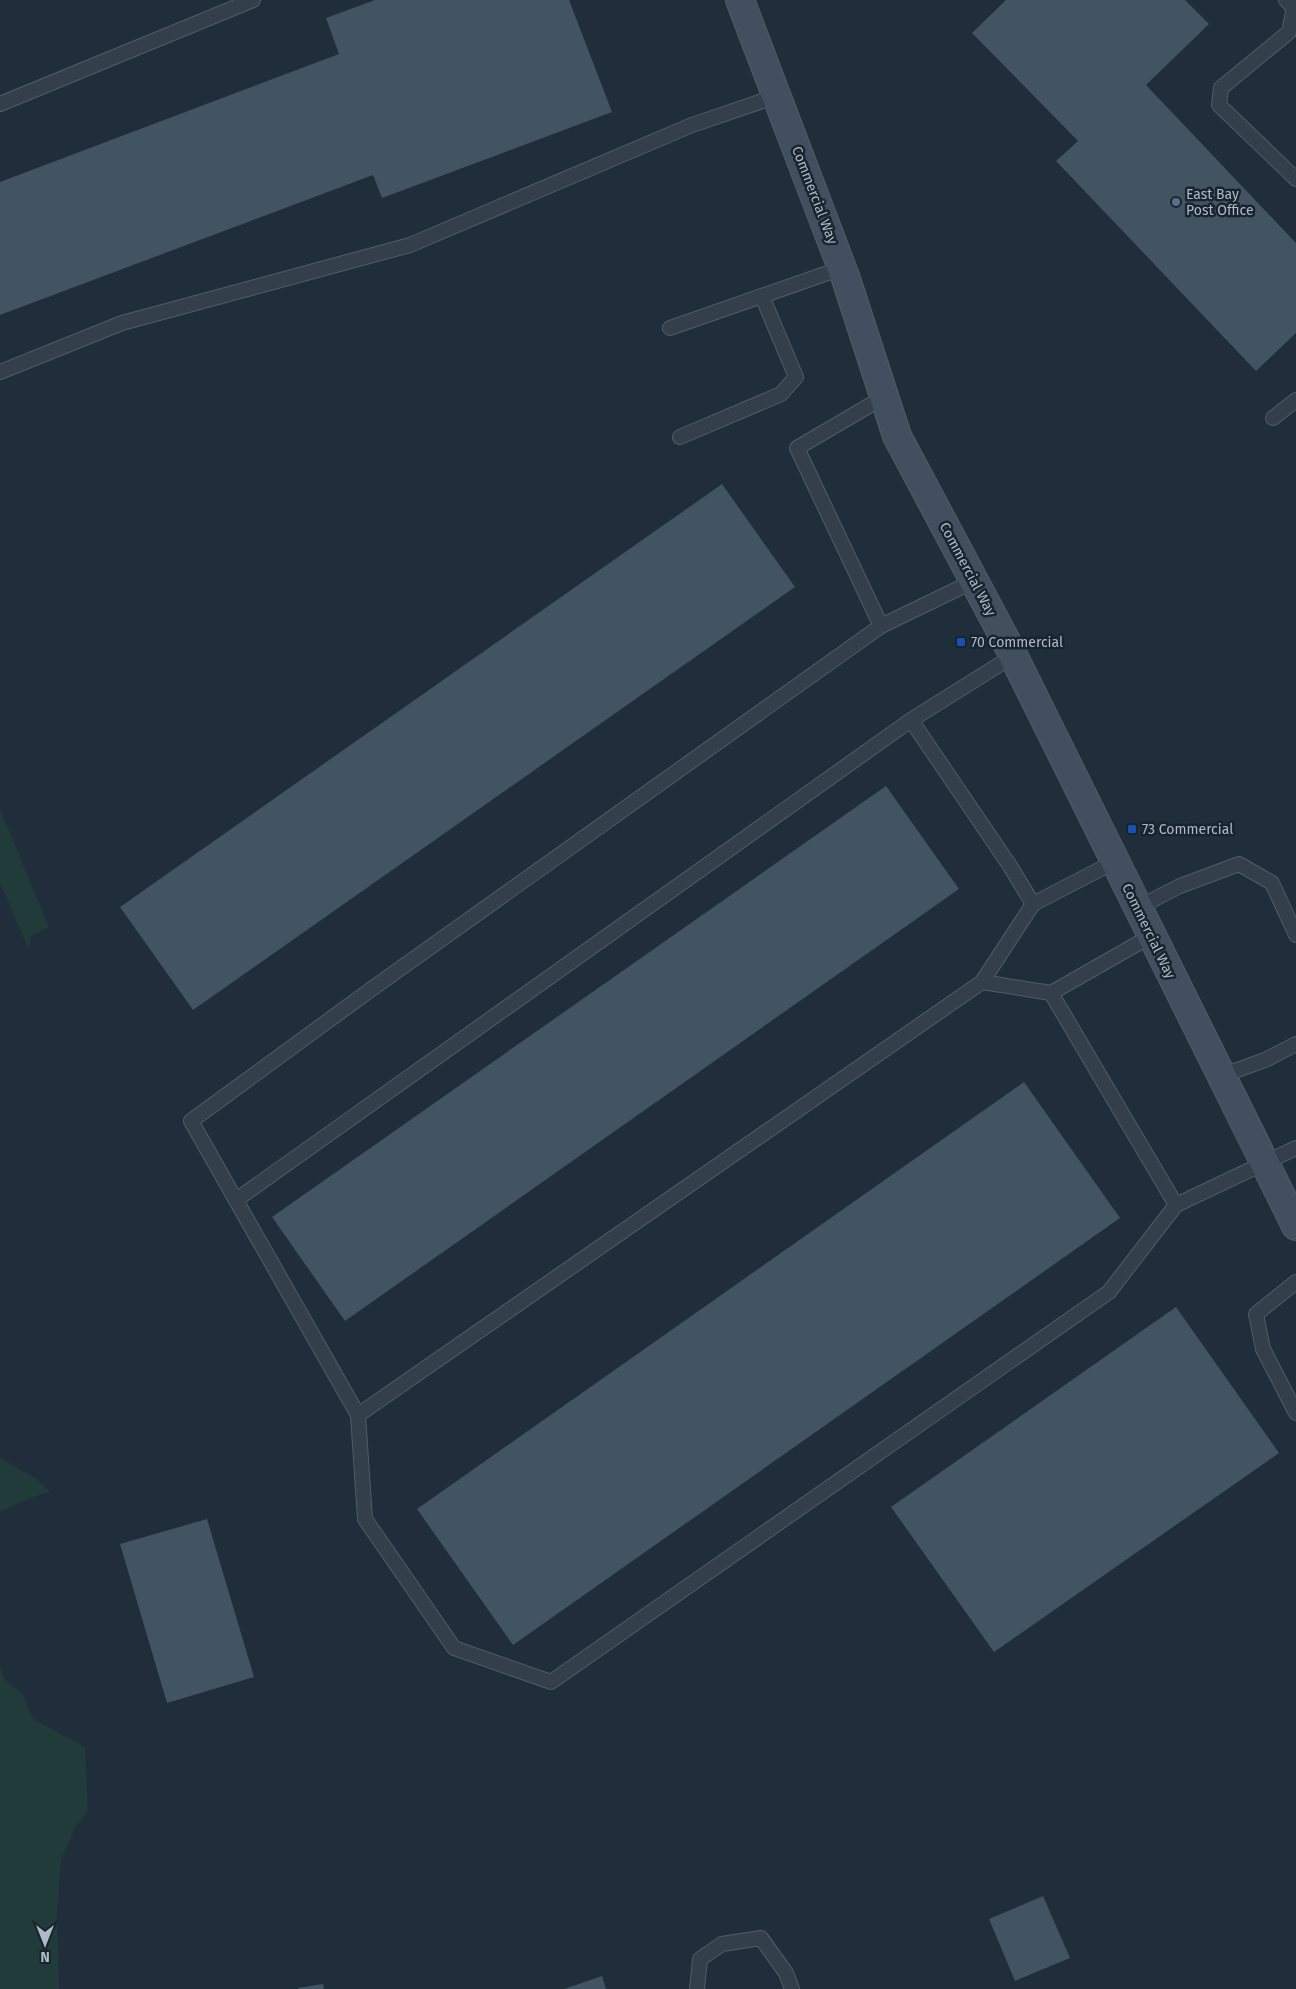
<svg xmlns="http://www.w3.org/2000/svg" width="1296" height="1989" font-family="'Fira Sans',sans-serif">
<rect width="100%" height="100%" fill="#1f2e3a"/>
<!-- green -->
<g fill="#213b3b">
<polygon points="0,809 49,927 31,936 29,950 0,883"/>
<polygon points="0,1458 37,1479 50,1492 36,1496 0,1512"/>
<polygon points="0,1667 5,1680 23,1694 33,1719 85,1747 88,1811 75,1828 61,1860 57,1913 59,1989 0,1989"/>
</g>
<!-- building -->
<g fill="#425362">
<polygon points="375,0 569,0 612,112 382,198 373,175 0,315 0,182 339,54 326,18"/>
<polygon points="1006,0 1185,0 1209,24 1146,85 1296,243 1296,333 1256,371 1056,161 1078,141 972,33"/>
<polygon points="722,484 795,587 193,1010 120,907"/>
<polygon points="886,786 959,889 345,1321 272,1217"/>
<polygon points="1024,1082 1120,1218 513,1645 417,1509"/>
<polygon points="1176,1307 1279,1453 994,1652 891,1507"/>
<polygon points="207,1519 254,1677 167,1703 120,1544"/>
<polygon points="1043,1896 1070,1958 1015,1981 989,1919"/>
<polygon points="602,1976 606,1989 564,1989"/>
<polygon points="323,1984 324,1989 298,1989 298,1988"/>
</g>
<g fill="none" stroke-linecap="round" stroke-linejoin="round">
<defs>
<g id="lane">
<polyline points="1286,0 1294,8 1289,32 1221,88 1219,105 1296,179"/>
<polyline points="0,104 253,0"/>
<polyline points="670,328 842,268"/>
<polyline points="0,372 122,323 410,245 692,125 777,96"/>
<polyline points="884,397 797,448 881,626 974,581"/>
<polyline points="1273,418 1296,400"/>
<polyline points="680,437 781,394 796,377 762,296"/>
<polyline points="881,626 373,988 191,1121 358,1415 982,982"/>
<polyline points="1013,656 911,720 1010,866 1033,904 1114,862"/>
<polyline points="1033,904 982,982 1051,993 1176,1205 1296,1148"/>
<polyline points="1137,908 1180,886 1239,864 1272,883 1296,935"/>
<polyline points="1051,993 1151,936"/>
<polyline points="1221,1076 1265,1060 1296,1044"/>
<polyline points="236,1200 911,720"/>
<polyline points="1296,1282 1256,1314 1263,1349 1296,1413"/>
<polyline points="358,1415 365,1519 454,1648 551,1682 1109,1292 1176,1205"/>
<polyline points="697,1989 700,1959 722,1944 761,1938 786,1973 792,1989"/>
</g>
<polyline id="secondary" points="740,0 845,276 897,436 1005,639 1296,1226"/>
</defs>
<!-- lane casing -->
<use href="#lane" stroke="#505d68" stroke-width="16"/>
<!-- secondary casing -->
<use href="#secondary" stroke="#505d68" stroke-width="30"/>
<!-- lane -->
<use href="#lane" stroke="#333f4a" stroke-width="14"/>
<!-- secondary -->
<use href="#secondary" stroke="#414f5e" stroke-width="28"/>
</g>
<!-- markers -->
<circle fill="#5c6f8a" stroke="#18242f" stroke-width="2" cx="1176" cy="202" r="5"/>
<g fill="#1a4fb4" stroke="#18242f" stroke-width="2">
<rect x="956" y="637" width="10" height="10" rx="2.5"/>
<rect x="1127" y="824" width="10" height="10" rx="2.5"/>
</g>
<g text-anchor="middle" stroke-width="5" stroke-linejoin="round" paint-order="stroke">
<!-- poi labels -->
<g font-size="14" fill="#adbac7" stroke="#18242f" text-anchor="start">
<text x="1186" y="199">East Bay<tspan x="1186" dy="16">Post Office</tspan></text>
<text x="971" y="647">70 Commercial</text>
<text x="1142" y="834">73 Commercial</text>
</g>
<!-- street labels -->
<g font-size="14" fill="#adbac7" stroke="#18242f">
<text transform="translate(815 195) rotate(69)" y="5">Commercial Way</text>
<text transform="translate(968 569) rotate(62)" y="5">Commercial Way</text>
<text transform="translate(1149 931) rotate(64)" y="5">Commercial Way</text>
</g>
</g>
<!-- north arrow -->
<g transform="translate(45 1944) rotate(180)" stroke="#18242f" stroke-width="4" paint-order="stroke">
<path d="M0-4L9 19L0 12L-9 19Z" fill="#adbac7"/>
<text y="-8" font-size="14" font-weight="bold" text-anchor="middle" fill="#adbac7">N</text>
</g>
</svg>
